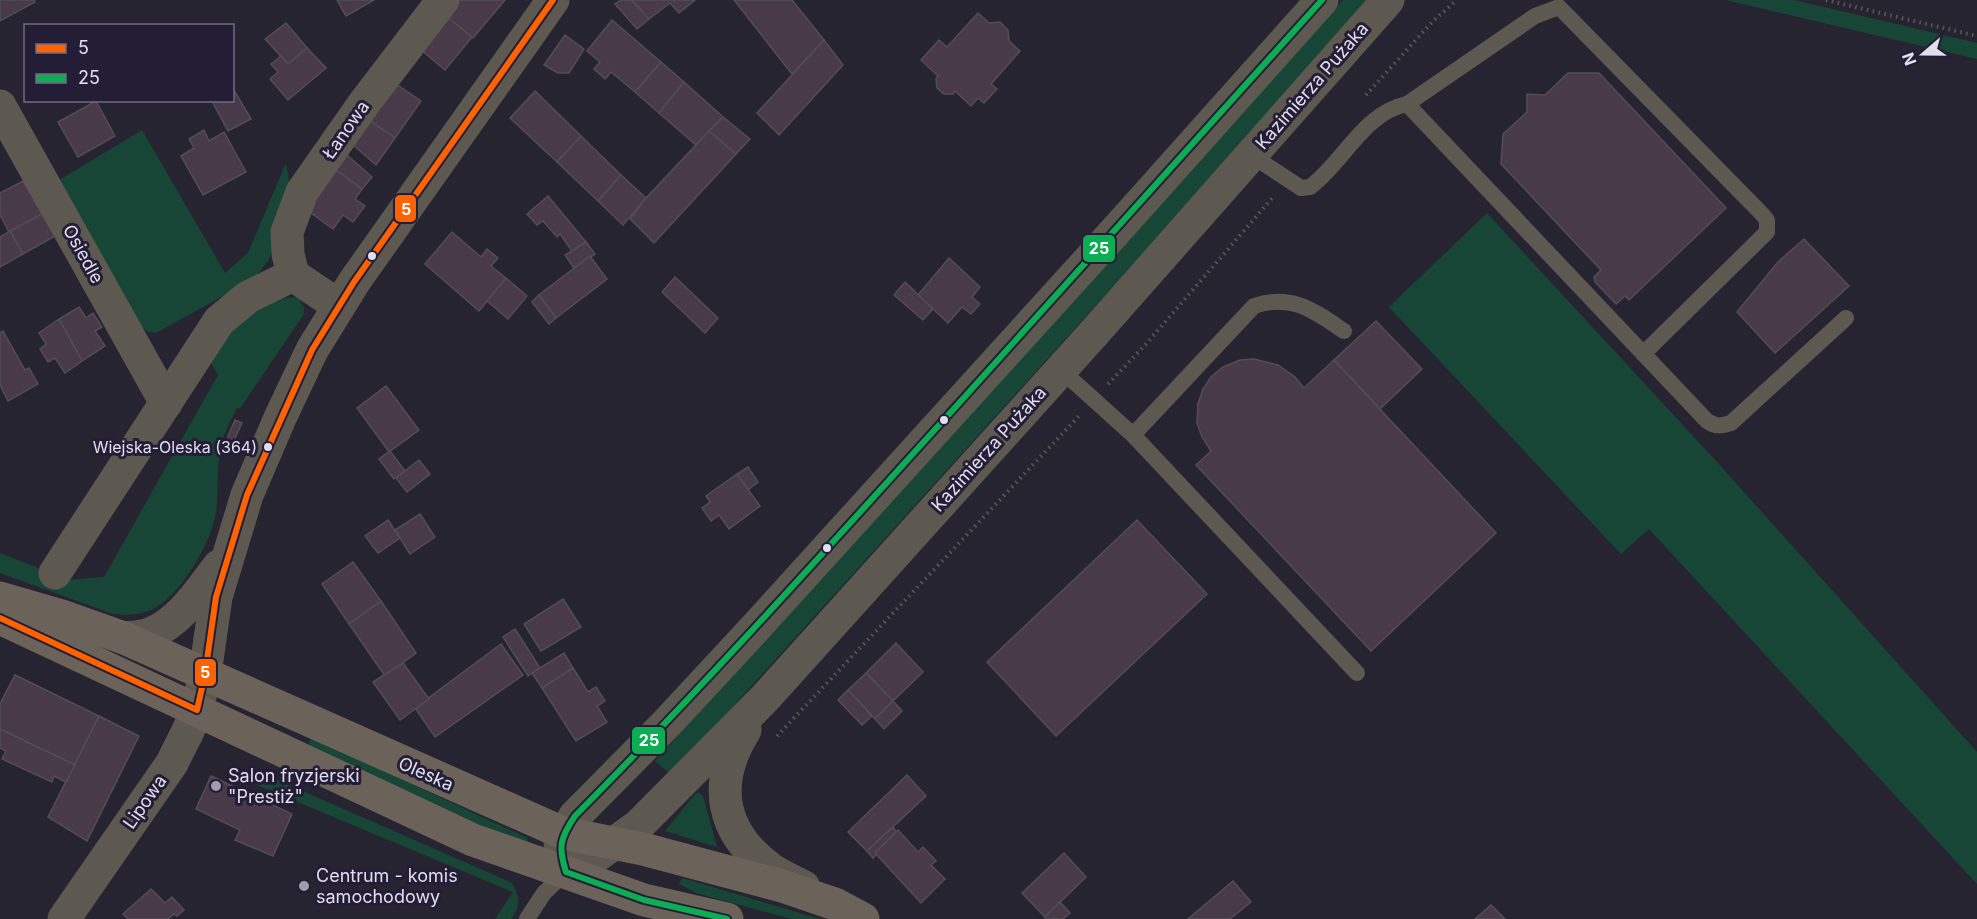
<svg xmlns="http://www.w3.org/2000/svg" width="1977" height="919" font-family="Inter,sans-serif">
<rect width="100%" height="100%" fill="#262430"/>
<!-- green -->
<g fill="#184636">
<polygon points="1343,0 1372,0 671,775 655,761 849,544"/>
<polygon points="1726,0 1794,0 1977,43 1977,59"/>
<polygon points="142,130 225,273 248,253 286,163 290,186 283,220 269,259 257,275 234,290 156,333 147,331 135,322 56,182"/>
<polygon points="1487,213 1717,462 1977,752 1977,884 1649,529 1621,554 1389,307"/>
<path d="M298,297L304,308V314L241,407L236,409C231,421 223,434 221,447C216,468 219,490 216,511C212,540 185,587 161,604C146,615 129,616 113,614L0,573V553L68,580L104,577L218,375L207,356C234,326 253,299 298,297Z"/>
<polygon points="313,738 527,838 529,843 518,842 309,746 310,740"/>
<path d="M257,771L512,883C519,897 522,904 511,919H495L513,892L252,783Z"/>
<polygon points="699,793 703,796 717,847 665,831 695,794"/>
<polygon points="682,878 820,919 792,919 696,893 679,884"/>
</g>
<!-- building -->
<g fill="#483a49" stroke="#524d56" stroke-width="1.5">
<polygon points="0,0 34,0 35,2 0,21"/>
<polygon points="337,0 374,0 346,16"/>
<polygon points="455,0 505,0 473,38 446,16"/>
<polygon points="621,0 632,0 649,19 637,29 615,4"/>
<polygon points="632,0 695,0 679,13 670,3 649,19"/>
<polygon points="734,0 792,0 824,40 792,74"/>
<polygon points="978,13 989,23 1000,22 1008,30 1009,41 1020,51 991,84 997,89 984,103 978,98 971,106 955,91 953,94 944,94 937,88 936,79 938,76 921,60 939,40 947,47"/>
<polygon points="446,16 472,37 445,70 420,49"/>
<polygon points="612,20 661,62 635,92 611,72 605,79 594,69 600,62 587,51"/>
<polygon points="286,23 307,48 288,64 265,39"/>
<polygon points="565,35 584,49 569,73 558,73 544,65"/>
<polygon points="824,40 843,65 779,135 757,113"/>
<polygon points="307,48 326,68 288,100 270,79 278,72 271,64 281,56 288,64"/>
<polygon points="661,62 684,82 659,113 635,92"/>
<polygon points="1568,73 1599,73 1726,208 1629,300 1625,296 1616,304 1595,282 1594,277 1601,270 1501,164 1503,134 1527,112 1527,94 1545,95"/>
<polygon points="684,82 723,117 696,145 659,113"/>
<polygon points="396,84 421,101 395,138 370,121"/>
<polygon points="232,87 251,119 228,131 213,103 213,100 232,100"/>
<polygon points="535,91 581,136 557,162 510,118"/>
<polygon points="96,101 115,136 78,157 58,122"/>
<polygon points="723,117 750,139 736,154 709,131"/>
<polygon points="370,121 395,138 376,165 353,145"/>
<polygon points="204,130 209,141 224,132 246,172 203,195 181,156 194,148 189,139"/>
<polygon points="709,131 736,154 654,243 630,219 646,198"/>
<polygon points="581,136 621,175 598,201 557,162"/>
<polygon points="347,155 372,177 362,189 336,170"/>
<polygon points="336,170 362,189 355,199 365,206 353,222 343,215 333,229 307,210"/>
<polygon points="621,175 646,198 623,225 598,201"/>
<polygon points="23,181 42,214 9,232 0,215 0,193"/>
<polygon points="548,196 586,242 582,245 572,251 560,234 557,237 543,221 537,225 527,214"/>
<polygon points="42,214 55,236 23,254 10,231"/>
<polygon points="10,231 23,254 0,267 0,237"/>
<polygon points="452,232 481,257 487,249 498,258 491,266 506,278 479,311 425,264"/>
<polygon points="1804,239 1849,286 1775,353 1737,312 1778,262"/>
<polygon points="586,242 595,254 574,268 565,255"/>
<polygon points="590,256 607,279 556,318 539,295"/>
<polygon points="949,258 980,287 972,297 980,304 971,314 962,307 948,323 918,295"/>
<polygon points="675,277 718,318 705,333 662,292"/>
<polygon points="506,278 527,296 508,319 487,301"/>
<polygon points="905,282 933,309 923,320 894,295"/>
<polygon points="539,295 556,318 549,324 532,302"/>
<polygon points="79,307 86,318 93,313 102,327 95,331 105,346 82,361 59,319"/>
<polygon points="59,319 82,361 65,373 55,358 48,362 40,349 46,344 39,333"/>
<polygon points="1376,321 1422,369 1380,409 1334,360"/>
<polygon points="3,331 25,370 29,368 38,384 8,401 0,385 0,333"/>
<polygon points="1254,359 1278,365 1295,377 1304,388 1334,360 1496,533 1371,651 1196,465 1211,451 1202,437 1197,423 1198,404 1203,389 1211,377 1223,367 1240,360"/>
<polygon points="386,386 419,430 389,452 357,408"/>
<polygon points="235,420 242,423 232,445 225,443"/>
<polygon points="390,451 405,471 394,479 379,459"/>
<polygon points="419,460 430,474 407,492 396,478"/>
<polygon points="748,467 758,482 748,490 737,474"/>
<polygon points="737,474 760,506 729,529 719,515 711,521 702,508 710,502 706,496"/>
<polygon points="420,514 435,537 410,554 395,530"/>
<polygon points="388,520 400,538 378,553 365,536"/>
<polygon points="1137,520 1207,594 1056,736 987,662"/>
<polygon points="353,562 381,601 349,624 322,584"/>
<polygon points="563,599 581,627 541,651 524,624"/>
<polygon points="381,601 416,653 385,676 349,624"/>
<polygon points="515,629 540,668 528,676 503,637"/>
<polygon points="896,643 923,672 893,701 866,673"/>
<polygon points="501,644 523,675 435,737 415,708"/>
<polygon points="564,653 573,668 542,688 532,673"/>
<polygon points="403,663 429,699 400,720 373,682"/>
<polygon points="573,668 588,692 596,687 605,701 597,706 607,722 576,741 542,688"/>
<polygon points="866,673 893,701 875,719 848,690"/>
<polygon points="15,675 99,716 75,765 0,729 0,704"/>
<polygon points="848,690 872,716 862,725 838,700"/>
<polygon points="893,701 902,711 884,729 875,719"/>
<polygon points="99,716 139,736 87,841 48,817"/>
<polygon points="0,729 75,765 66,782 54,776 52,782 2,759 6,751 0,748"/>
<polygon points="907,775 926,796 867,851 848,832"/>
<polygon points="211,776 292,814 273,856 235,840 240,830 196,809"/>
<polygon points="893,827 896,832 873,858 867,851"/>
<polygon points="898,830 918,852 923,847 936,861 931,865 945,879 921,903 875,853"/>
<polygon points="1064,853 1086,877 1045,917 1022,893"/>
<polygon points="1233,881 1251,902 1230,919 1188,919"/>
<polygon points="151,889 165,903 172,897 184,910 177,916 174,914 168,919 128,919 123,914"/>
<polygon points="1060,902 1070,913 1063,919 1046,919 1045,917"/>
<polygon points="1491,905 1505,919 1475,919"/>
</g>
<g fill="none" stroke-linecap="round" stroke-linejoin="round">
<!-- path -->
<g stroke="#5d5957" stroke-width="4" stroke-dasharray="1.5 4.5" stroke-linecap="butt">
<polyline points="1826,0 1977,36"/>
<polyline points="1366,95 1433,21 1457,0"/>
<polyline points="1108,384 1146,344 1274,196"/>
<polyline points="777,736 1079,416"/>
</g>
<!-- service -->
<g stroke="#5d5850" stroke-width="16">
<polyline points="1407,104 1535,16 1559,7 1762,214 1767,220 1767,232 1643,354"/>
<path d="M1251,155L1301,188L1310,187C1344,162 1363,113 1407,104L1707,421C1716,427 1721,426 1731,423L1846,318"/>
<polyline points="1061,370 1133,435 1357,673"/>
<path d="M1133,435L1254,306C1292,293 1314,311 1344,331"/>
<polyline points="527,919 544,893 566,872"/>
</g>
<!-- minor -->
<g stroke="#5d5850" stroke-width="33">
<polyline points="0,106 166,403"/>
<polyline points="293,275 288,254 287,232 302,192 365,102 443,0"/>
<polyline points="55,573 219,321 248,297 293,275 339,306"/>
</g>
<!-- tertiary -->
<g stroke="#5d5850" stroke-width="33">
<polyline points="1322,0 1121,225 757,626 667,723 575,816 560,840 561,857 566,872 588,862 638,826 765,698 1094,333 1388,0"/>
<path d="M124,638C133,637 144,637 152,633C181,621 200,590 219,566"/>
<path d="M745,730C712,783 720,832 771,869C781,876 793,881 804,887"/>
<polyline points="64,919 172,763 188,731 197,710 205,674 216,597 247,495 280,418 312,350 354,282 553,0"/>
</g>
<!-- secondary -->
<g stroke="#6b6359" stroke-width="33">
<polyline points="0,598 62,616 124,638 563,833 643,849 782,886 835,904 863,919"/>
<polyline points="0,618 473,840 644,900 727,919"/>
</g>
<defs>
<polyline id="bus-1" points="0,618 197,710 205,674 216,597 247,495 312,350 354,282 553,0"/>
<path id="bus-2" d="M727,919L644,900L566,872C558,847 560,838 575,816C694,696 807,571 920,446C1055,298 1189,149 1322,0"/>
</defs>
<!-- bus-1 casing -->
<use href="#bus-1" stroke="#231e36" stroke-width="10"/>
<!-- bus-2 casing -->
<use href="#bus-2" stroke="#231e36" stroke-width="10"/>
<!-- bus-1 -->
<use href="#bus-1" stroke="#ff6200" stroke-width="6"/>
<!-- bus-2 -->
<use href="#bus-2" stroke="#0dad53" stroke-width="6"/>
</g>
<!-- markers -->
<g fill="#e1deef" stroke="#231e36" stroke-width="2">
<circle cx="372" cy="256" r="5"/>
<circle cx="944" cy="420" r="5"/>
<circle cx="268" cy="447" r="5"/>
<circle cx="827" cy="548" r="5"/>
</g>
<g fill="#a09dac" stroke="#231e36" stroke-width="2">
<circle cx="216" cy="786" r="6"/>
<circle cx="304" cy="886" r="6"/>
</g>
<g text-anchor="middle" stroke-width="6" stroke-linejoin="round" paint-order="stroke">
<!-- bus labels -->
<g font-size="16" fill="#e1deef" stroke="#231e36" text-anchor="end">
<text x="257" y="453">Wiejska-Oleska (364)</text>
</g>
<!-- street labels -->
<g font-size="18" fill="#e1deef" stroke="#231e36">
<text transform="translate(1312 86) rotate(-49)" y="6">Kazimierza Pużaka</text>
<text transform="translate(346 130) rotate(-55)" y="6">Łanowa</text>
<text transform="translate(83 254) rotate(61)" y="6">Osiedle</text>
<text transform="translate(989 449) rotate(-48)" y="6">Kazimierza Pużaka</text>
<text transform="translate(426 774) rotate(24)" y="6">Oleska</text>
<text transform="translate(145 802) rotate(-55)" y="6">Lipowa</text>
</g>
<!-- poi labels -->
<g font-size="18" fill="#e1deef" stroke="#231e36" text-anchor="start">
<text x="228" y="782">Salon fryzjerski<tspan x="228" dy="21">"Prestiż"</tspan></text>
<text x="316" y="882">Centrum - komis<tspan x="316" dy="21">samochodowy</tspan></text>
</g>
</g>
<g stroke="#231e36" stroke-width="2">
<rect x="394" y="194" width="23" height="29" rx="6" fill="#ff6200"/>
<rect x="1082" y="234" width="34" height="29" rx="6" fill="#0dad53"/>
<rect x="194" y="658" width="23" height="29" rx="6" fill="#ff6200"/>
<rect x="631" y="726" width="35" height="29" rx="6" fill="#0dad53"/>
</g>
<g font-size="16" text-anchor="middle" font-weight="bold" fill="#fff">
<text x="406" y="215">5</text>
<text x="1099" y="254">25</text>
<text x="205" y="678">5</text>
<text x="649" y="746">25</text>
</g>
<!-- legend -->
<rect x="24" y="24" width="210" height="78" fill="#231e36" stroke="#6f6b80" stroke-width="1.5"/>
<rect x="36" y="44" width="30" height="9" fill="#ff6200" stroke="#6f6b80" stroke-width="1.5"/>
<text x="78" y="54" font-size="18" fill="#e1deef">5</text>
<rect x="36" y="74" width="30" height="9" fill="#0dad53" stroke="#6f6b80" stroke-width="1.5"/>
<text x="78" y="84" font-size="18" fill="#e1deef">25</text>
<!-- north arrow -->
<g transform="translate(1923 54) rotate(250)" stroke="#231e36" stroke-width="4.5" paint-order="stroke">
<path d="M0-4.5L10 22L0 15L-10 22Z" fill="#e1deef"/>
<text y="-9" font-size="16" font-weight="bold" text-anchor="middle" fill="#e1deef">N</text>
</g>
</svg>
